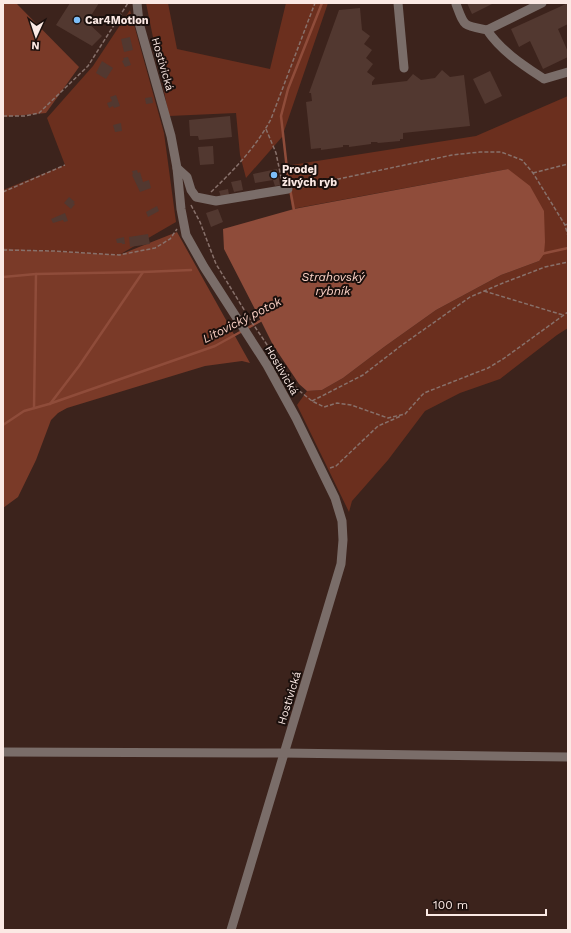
<svg xmlns="http://www.w3.org/2000/svg" width="571" height="933" font-family="'Work Sans',sans-serif">
<rect width="100%" height="100%" fill="#3c231c"/>
<!-- green -->
<g fill="#6b2f1e">
<polygon points="146,3 168,3 177,49 270,69 286,3 328,3 282,137 246,178 240,155 236,113 169,116"/>
<polygon points="130,10 164,133 176,222 119,255 3,248 3,190 65,165 47,118 93,66"/>
<polygon points="568,96 568,328 557,335 500,379 460,393 425,411 388,460 352,501 349,512 297,405 307,391 322,390 343,378 384,347 436,310 501,275 539,261 508,169 292,209 285,166 476,136"/>
</g>
<!-- forest -->
<g fill="#7a3a28">
<polygon points="3,3 16,3 79,67 46,113 3,117"/>
<polygon points="177,232 250,363 242,361 205,366 67,408 58,413 51,420 36,460 18,497 3,508 3,248 119,255"/>
</g>
<!-- water -->
<polygon fill="#8f4c3a" points="508,169 530,186 544,211 545,242 544,254 539,261 501,275 436,310 384,347 343,378 322,390 307,391 299,384 273,345 261,321 224,249 223,229 294,209"/>
<g fill="none" stroke-linecap="round" stroke-linejoin="round">
<!-- stream -->
<g stroke="#8f4c3a" stroke-width="2.5">
<polyline points="294,210 288,178 281,116 288,89 322,3"/>
<polyline points="541,254 568,248"/>
<polyline points="3,277 36,274"/>
<polyline points="50,404 79,366 143,272 191,270"/>
<polyline points="34,408 36,274 143,272"/>
<polyline points="3,425 24,411 49,404 215,346 262,320"/>
</g>
</g>
<!-- building -->
<g fill="#523830">
<polygon points="70,3 99,3 87,22 102,36 92,46 56,25"/>
<polygon points="467,3 494,3 472,14"/>
<polygon points="568,3 568,24 558,29 568,52 568,57 543,69 530,41 519,47 511,29"/>
<polygon points="360,8 362,30 370,36 364,44 372,50 366,58 373,64 367,72 375,78 372,82 372,85 407,81 413,74 421,80 435,78 442,70 450,77 464,75 470,126 403,133 403,139 400,139 400,141 378,143 377,142 371,142 371,144 349,147 349,145 343,145 343,147 321,150 321,148 311,149 306,102 312,101 311,93 309,93 339,10"/>
<polygon points="130,37 133,50 124,52 121,39"/>
<polygon points="128,57 131,65 125,67 122,61 124,60 123,58"/>
<polygon points="102,61 113,68 106,79 96,73"/>
<polygon points="490,71 502,96 485,104 473,79"/>
<polygon points="116,95 120,106 114,108 113,106 109,108 107,103 112,101 110,97"/>
<polygon points="152,97 153,103 146,104 145,98"/>
<polygon points="230,116 232,137 199,140 198,136 190,136 189,120"/>
<polygon points="121,123 122,131 115,132 113,125"/>
<polygon points="213,146 214,164 200,165 198,147"/>
<polygon points="277,169 280,185 275,186 273,180 255,183 253,174"/>
<polygon points="137,170 138,173 140,172 143,182 149,180 151,188 140,192 132,175 133,174 132,171"/>
<polygon points="241,180 243,190 234,192 231,182"/>
<polygon points="228,189 229,195 221,197 219,191"/>
<polygon points="69,197 75,202 73,203 75,204 71,209 64,203"/>
<polygon points="157,206 159,211 148,217 146,212"/>
<polygon points="218,209 223,222 211,227 206,213"/>
<polygon points="65,213 68,221 64,222 63,220 53,223 51,219"/>
<polygon points="148,234 150,244 130,247 129,237"/>
<polygon points="124,237 125,244 122,244 122,243 117,243 116,239"/>
</g>
<g fill="none" stroke-linecap="round" stroke-linejoin="round">
<!-- path -->
<g stroke="#88716b" stroke-width="1.5" stroke-dasharray="4 2" stroke-linecap="butt">
<polyline points="3,116 25,116 39,113 88,66 128,3"/>
<polyline points="266,129 276,153 282,182"/>
<polyline points="533,173 568,164"/>
<polyline points="296,188 452,155 480,152 501,152 522,160 533,173 565,225"/>
<polyline points="3,192 65,165"/>
<path d="M211,192C234,170 256,147 271,119L315,3"/>
<polyline points="191,205 200,222 216,264 251,321 297,389 312,401 324,407 337,403 351,405 388,418 405,414 424,393 488,368 503,359 568,312"/>
<polyline points="568,224 565,225 568,236"/>
<polyline points="3,250 53,251 119,255 155,248 170,239 177,229"/>
<polyline points="484,291 563,315"/>
<polyline points="312,401 363,375 402,345 470,297 503,283 545,267 568,262"/>
<polyline points="330,468 336,466 378,426 401,416"/>
</g>
<!-- minor -->
<g stroke="#7a6d69" stroke-width="9">
<polyline points="137,3 139,23 171,136 177,168 181,209 186,235 204,267 267,365 296,418 335,498 342,521 343,540 341,564 231,930"/>
<polyline points="398,3 404,68"/>
<path d="M456,4C465,27 462,25 487,30C501,51 523,65 544,79L568,72"/>
<polyline points="487,30 542,3"/>
<polyline points="177,168 187,177 191,190 196,197 216,201 288,189"/>
<polyline points="3,752 284,753 568,757"/>
</g>
</g>
<!-- markers -->
<g fill="#7cbef9" stroke="#1b100d" stroke-width="1.5">
<circle cx="77" cy="20" r="4"/>
<circle cx="274" cy="175" r="4"/>
</g>
<g text-anchor="middle" stroke-width="4" stroke-linejoin="round" paint-order="stroke">
<!-- poi labels -->
<g font-size="11" font-weight="bold" fill="#fbe9e4" stroke="#1b100d" text-anchor="start">
<text x="85" y="24">Car4Motion</text>
<text x="282" y="173">Prodej<tspan x="282" dy="13">živých ryb</tspan></text>
</g>
<!-- street labels -->
<g font-size="11" fill="#fbe9e4" stroke="#1b100d">
<text transform="translate(163 64) rotate(74)" y="4">Hostivická</text>
<text transform="translate(282 370) rotate(60)" y="4">Hostivická</text>
<text transform="translate(289 698) rotate(-73)" y="4">Hostivická</text>
</g>
<!-- water labels -->
<g font-size="12" font-style="italic" fill="#fbd1c5" stroke="#1b100d">
<text x="333" y="281">Strahovský<tspan x="333" dy="14">rybník</tspan></text>
<text transform="translate(242 320) rotate(-27)" y="4">Litovický potok</text>
</g>
</g>
<!-- border -->
<rect width="571" height="933" fill="none" stroke="#fbe9e4" stroke-width="8"/>
<!-- north arrow -->
<g transform="translate(36 36) rotate(183)" stroke="#1b100d" stroke-width="3" paint-order="stroke">
<path d="M0-3L7 15L0 10L-7 15Z" fill="#fbe9e4"/>
<text y="-6" font-size="11" font-weight="bold" text-anchor="middle" fill="#fbe9e4">N</text>
</g>
<!-- scale -->
<path d="M427 909v6h119v-6" fill="none" stroke="#fbe9e4" stroke-width="2"/>
<text x="433" y="909" font-size="12" fill="#fbe9e4" stroke="#1b100d" stroke-width="3" paint-order="stroke">100 m</text>
</svg>
